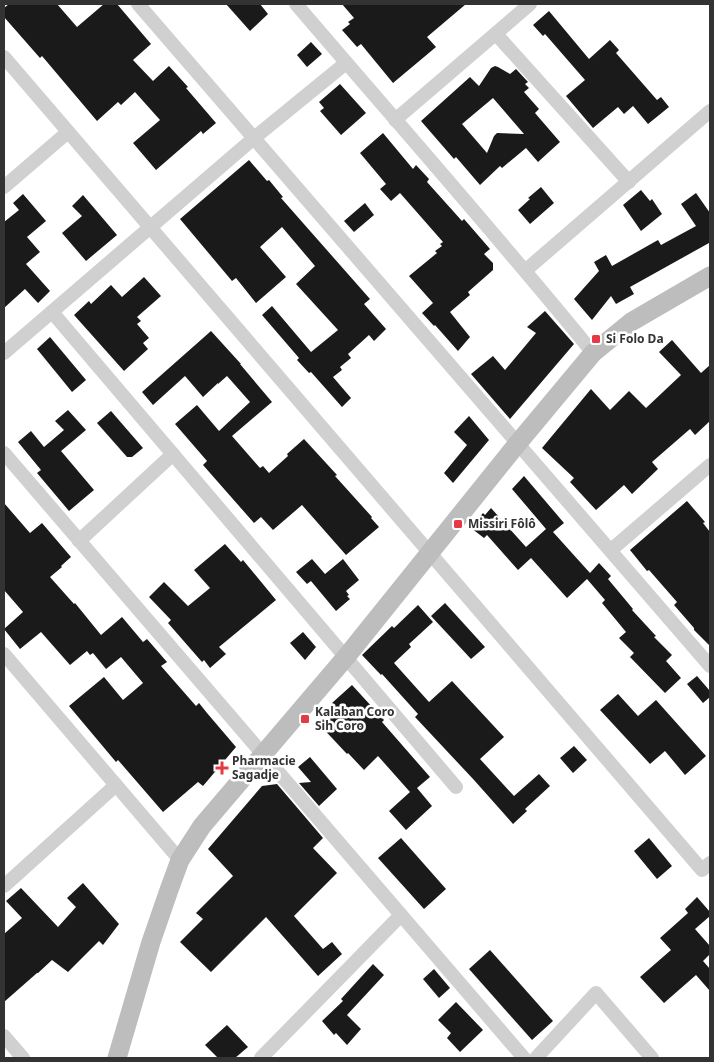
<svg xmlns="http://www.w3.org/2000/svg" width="714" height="1062" font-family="'Noto Sans',sans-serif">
<rect width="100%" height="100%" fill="#fff"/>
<!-- building -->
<g fill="#1a1a1a" fill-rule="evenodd">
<polygon points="9,4 57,4 77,27 104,4 117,4 151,44 133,60 153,81 169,66 188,87 186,88 216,123 203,134 201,131 156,170 133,143 160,120 135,92 121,105 118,102 97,121 42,56 40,58 4,17 4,8"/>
<polygon points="226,4 260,4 268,14 250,31"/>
<polygon points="342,4 466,4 427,37 436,47 393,83 361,44 357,47 342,30 350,24 348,22 354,18"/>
<polygon points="549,11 589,59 610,40 619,50 616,53 657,100 661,97 669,107 648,124 633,106 624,114 618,107 593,128 566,96 585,80 545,34 543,36 533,25"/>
<polygon points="311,42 322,54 307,67 297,55"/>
<path d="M495,66L498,67L510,74L516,69L528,82L525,84L529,88L524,92L539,109L535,113L560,142L538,162L526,148L502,168L500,166L480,185L456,157L454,159L421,121L470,77L479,86L491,68ZM493,98L524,134L497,133L494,136L487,153L462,124Z"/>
<polygon points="340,84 366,113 341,135 320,111 324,108 319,102"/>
<polygon points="383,133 413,169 416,165 429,179 427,182 462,221 464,219 490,249 484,254 493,263 493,270 468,292 470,295 450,312 470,337 458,351 435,325 434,326 422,313 433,303 409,276 437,253 435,251 442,246 440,244 443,242 400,193 391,201 380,189 386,184 360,153"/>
<polygon points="249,160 267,181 269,180 283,197 281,198 370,299 364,304 386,329 374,341 369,335 348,354 351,358 340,367 342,370 333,377 351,398 342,407 311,372 309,373 297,360 299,358 262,315 272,306 311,352 338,330 296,284 315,266 282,227 260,247 286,277 256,303 236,278 232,281 180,219"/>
<polygon points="541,187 554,203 530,224 518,210 530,199 528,198"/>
<polygon points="641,190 650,201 652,199 662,214 641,231 623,205"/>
<polygon points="696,193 710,213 710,245 709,243 630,287 634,294 616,304 611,296 592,320 574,299 599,271 594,262 606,255 612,266 658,240 661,245 696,226 681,204"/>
<polygon points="23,194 46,221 27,237 40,252 26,264 50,291 38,303 25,289 4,308 4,222 19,210 13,203"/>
<polygon points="83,195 117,235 86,261 62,233 82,216 72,206"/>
<polygon points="365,203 374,215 354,232 344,221"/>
<polygon points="144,277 161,296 137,317 141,321 137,324 149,338 143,343 148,349 124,371 74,315 89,301 91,304 111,285 122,297"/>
<polygon points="545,311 574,344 510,419 471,374 493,356 505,370 536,333 527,327"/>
<polygon points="211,331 241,364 240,364 272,402 232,436 260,468 263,466 269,473 288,456 287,454 304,439 337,475 335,476 372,517 371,518 379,527 346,555 302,505 273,530 261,517 254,523 203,465 207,461 175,424 197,405 219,431 250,402 227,376 218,384 218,383 203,397 185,376 153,405 142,392"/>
<polygon points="50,337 86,380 72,392 37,349"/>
<polygon points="672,340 701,373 710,365 710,421 695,435 690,429 652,462 658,469 632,494 624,485 596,510 570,482 574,478 542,448 591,389 610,410 629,391 646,408 681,375 659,352"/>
<polygon points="68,410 86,430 61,451 94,490 69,511 37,473 41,470 18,442 31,431 44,447 64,430 55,421"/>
<polygon points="111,411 143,448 132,457 127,457 97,423"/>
<polygon points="469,416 489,440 453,483 444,473 467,445 454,432"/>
<polygon points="524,476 564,523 553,532 590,573 599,563 611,576 608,579 633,609 632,610 656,636 654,637 672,655 666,661 681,678 665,693 630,657 634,653 619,638 626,632 602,603 605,600 587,579 567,598 531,558 518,570 487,535 484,538 471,528 483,513 485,515 491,508 526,547 546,529 512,489"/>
<polygon points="687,501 705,522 703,523 710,532 710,646 694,630 694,628 674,605 677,602 649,570 647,571 630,550"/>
<polygon points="4,503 30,533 42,523 71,557 61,566 62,567 50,577 74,604 75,603 101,635 122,617 143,642 147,639 167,662 161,666 196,706 199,703 207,713 236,747 203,786 198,782 163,812 118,760 116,762 69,706 104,677 123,700 143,683 121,657 106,669 93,653 90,655 87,651 70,665 41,632 20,649 4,629 23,612 4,590"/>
<polygon points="225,544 241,562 243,560 276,600 219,647 226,654 210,668 204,660 202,662 168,623 171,620 149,597 164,582 188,606 210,588 194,570"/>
<polygon points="312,559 325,574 343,559 359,580 346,591 349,595 347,596 350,599 336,611 311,581 307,584 296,572"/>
<polygon points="445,603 485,647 471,659 431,616"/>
<polygon points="418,605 433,622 409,644 411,647 394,663 429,702 452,681 504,737 480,759 514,796 539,774 550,786 525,809 527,811 513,824 474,780 415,717 418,714 382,674 381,675 362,655 392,626 394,628"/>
<polygon points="303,632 316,647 305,660 290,643"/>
<polygon points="697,676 710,691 710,697 703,703 687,684"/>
<polygon points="352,685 384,720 382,722 430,777 417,788 432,806 406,830 389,811 410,792 378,756 364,770 348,753 347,754 317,722 335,706 332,703"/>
<polygon points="618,694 638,716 656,700 706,756 685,775 665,751 650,764 600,710"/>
<polygon points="574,746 587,760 573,773 560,758"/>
<polygon points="310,757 337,789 319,806 299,783 311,782 298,767"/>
<polygon points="277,784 323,838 313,848 337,873 294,916 323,949 332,942 342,954 318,976 266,917 211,972 180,942 203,919 196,913 233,876 208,849 262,786"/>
<polygon points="401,838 446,889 424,909 378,858"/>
<polygon points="649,838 672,866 657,879 634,851"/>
<polygon points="83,883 119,924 103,945 99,941 68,972 52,960 38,973 37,973 4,1002 4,934 22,918 6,901 21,888 58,927 76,907 67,898"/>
<polygon points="697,897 710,912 710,916 695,929 710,946 710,954 703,961 710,969 710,991 696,975 664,1003 640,977 671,950 660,938 688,913 685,909"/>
<polygon points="490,950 553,1021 532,1040 469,969"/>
<polygon points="373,964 384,975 347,1015 361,1029 347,1045 336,1033 334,1035 322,1021 343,1001 341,999"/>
<polygon points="434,969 450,988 439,998 423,979"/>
<polygon points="456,1002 483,1030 460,1052 447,1038 451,1033 438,1020"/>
<polygon points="227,1025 248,1047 235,1058 218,1058 205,1045"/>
</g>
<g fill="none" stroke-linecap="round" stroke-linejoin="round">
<!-- minor -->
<g stroke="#d0d0d0" stroke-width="14">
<polyline points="138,4 710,666"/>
<path d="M296,4C395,120 497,235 593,353"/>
<polyline points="496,34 629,182"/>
<polyline points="4,57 702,870 710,863"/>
<polyline points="395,120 530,4"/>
<polyline points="4,187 68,132"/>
<polyline points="526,270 710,111"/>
<polyline points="52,312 456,787"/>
<polyline points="4,353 254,138 346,63"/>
<polyline points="4,453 524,1058"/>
<polyline points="79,541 173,454"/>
<polyline points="611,550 710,465"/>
<polyline points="4,654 180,860"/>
<polyline points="4,886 116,785"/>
<polyline points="4,1036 23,1058"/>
<polyline points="261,1058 401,915"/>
<polyline points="536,1058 596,993 652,1058"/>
</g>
<!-- secondary -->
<polyline stroke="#bdbdbd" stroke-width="19" points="117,1058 151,942 169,890 180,860 202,826 346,657 518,443 593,353 631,322 710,276"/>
</g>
<!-- markers -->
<g fill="#e63946" stroke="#fff" stroke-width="2">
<rect x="591" y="334" width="10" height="10" rx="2.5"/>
<rect x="453" y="519" width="10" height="10" rx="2.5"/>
<rect x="300" y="714" width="10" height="10" rx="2.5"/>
<path d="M219.5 760.5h5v5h5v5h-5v5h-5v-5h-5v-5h5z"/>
</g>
<g text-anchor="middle" stroke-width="5" stroke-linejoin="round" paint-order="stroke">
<!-- poi labels -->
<g font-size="12" font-weight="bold" fill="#333" stroke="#fff" text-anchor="start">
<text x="606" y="343">Si Folo Da</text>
<text x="468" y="528">Missiri Fôlô</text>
<text x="315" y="716">Kalaban Coro<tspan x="315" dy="14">Sih Coro</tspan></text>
<text x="232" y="765">Pharmacie<tspan x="232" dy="14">Sagadje</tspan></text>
</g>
</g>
<!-- border -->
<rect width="714" height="1062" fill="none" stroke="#333333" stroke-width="10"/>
</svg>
